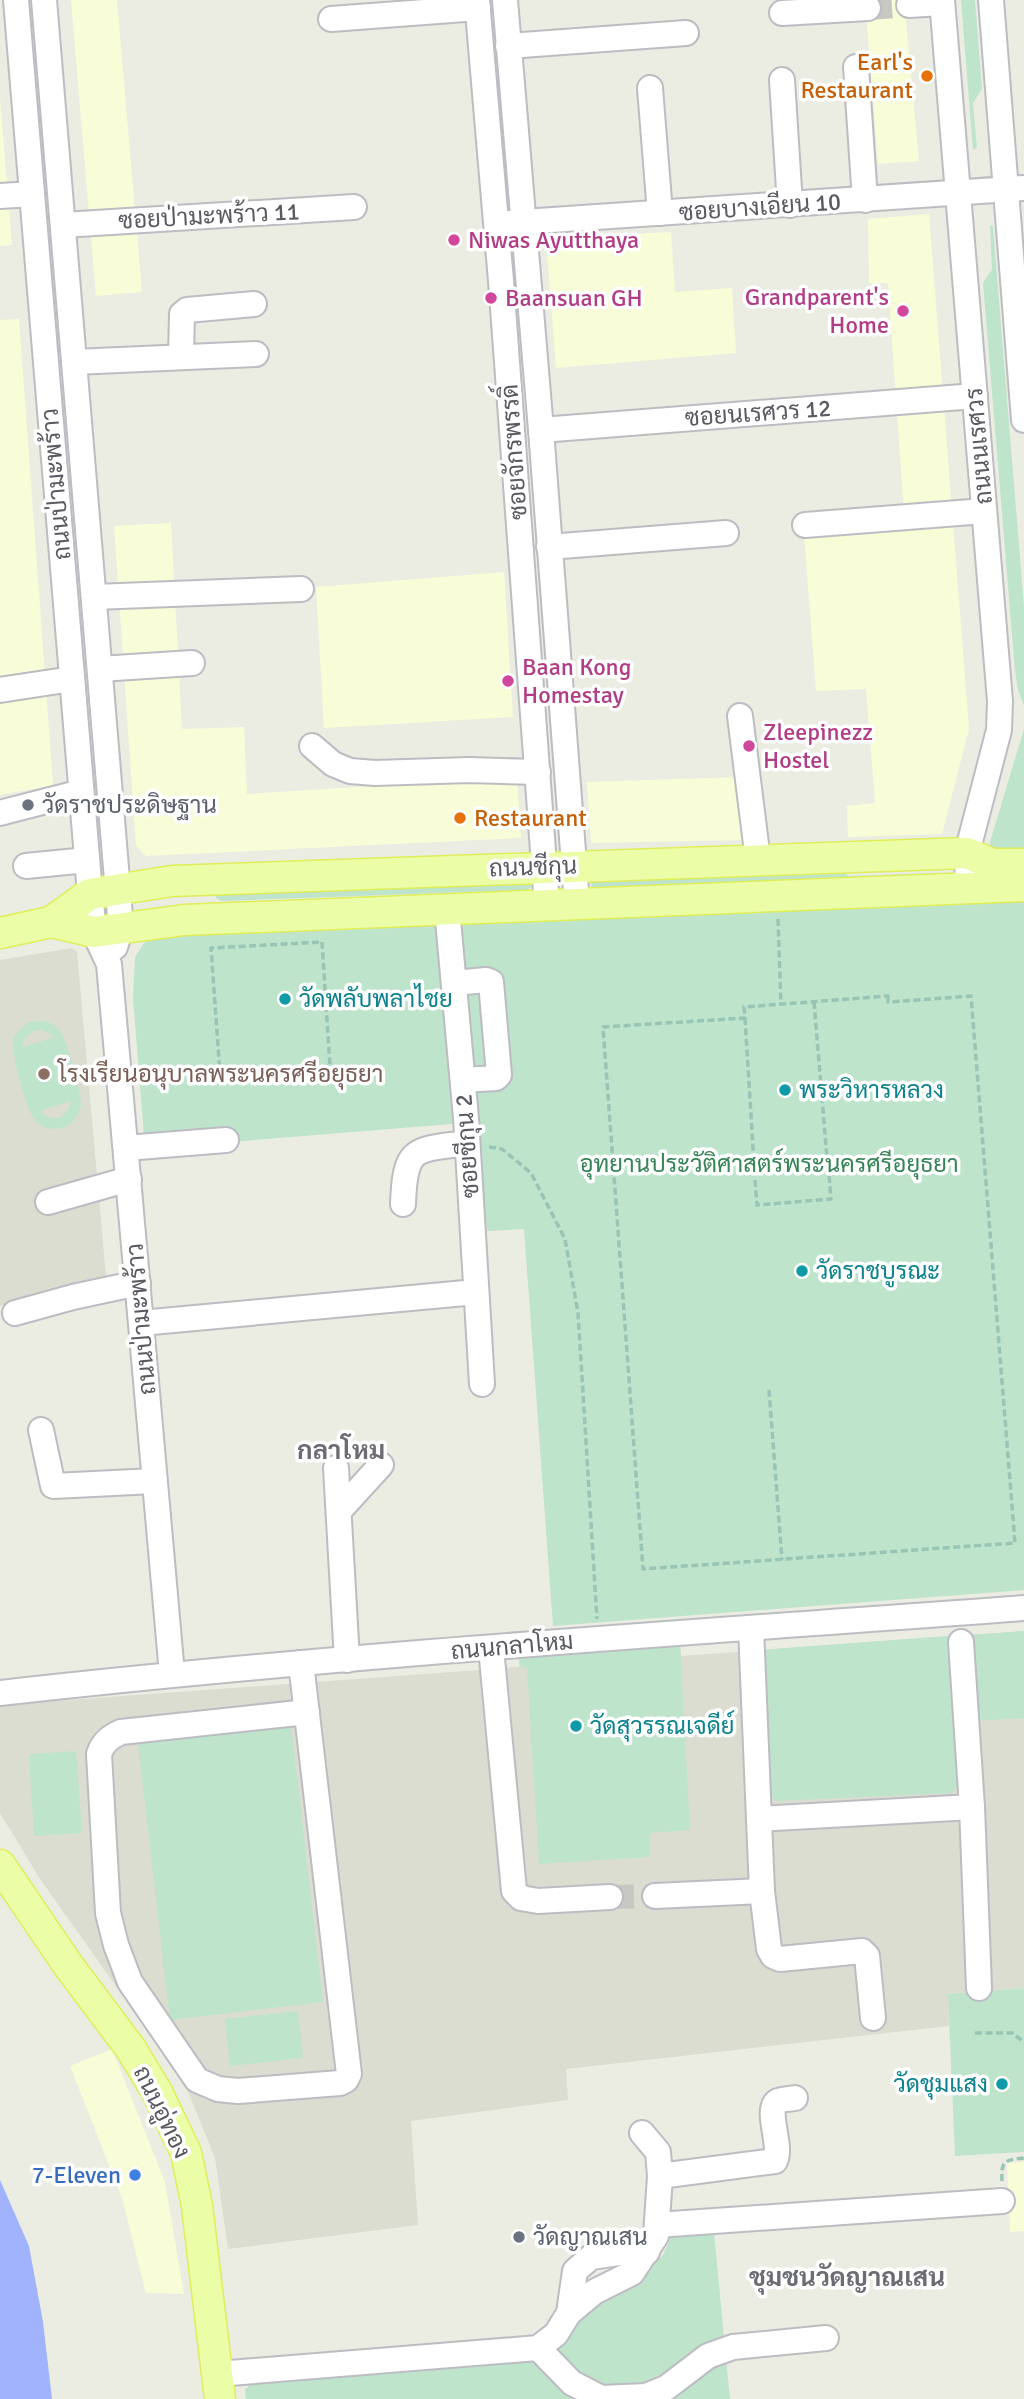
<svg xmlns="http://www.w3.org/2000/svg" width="1024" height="2399" font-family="Signika,Sarabun,sans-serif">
<rect width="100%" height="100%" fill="#ebede2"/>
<!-- commercial -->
<g fill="#f8fdd7">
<polygon points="71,0 117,0 142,292 96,296"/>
<polygon points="865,0 904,0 919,161 878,164"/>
<polygon points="0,98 12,245 0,246"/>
<polygon points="929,214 969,729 942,834 848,837 847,806 875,803 866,689 816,691 803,521 904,515 888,283 869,283 868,219"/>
<polygon points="671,232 675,292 732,288 736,353 556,368 546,239"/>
<polygon points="19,319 53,785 0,795 0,320"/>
<polygon points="171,523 182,729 244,727 247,794 517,777 521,838 146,856 136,846 114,526"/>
<polygon points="504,572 513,717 324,728 316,587"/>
<polygon points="742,777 748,840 591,843 587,782"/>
<polygon points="112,2049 165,2182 184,2294 146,2293 122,2198 70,2066"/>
<polygon points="1024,2162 1024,2231 1010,2232 1007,2163"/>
</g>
<!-- education -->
<g fill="#dbddd0">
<polygon points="72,948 77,952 106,1276 0,1306 0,960"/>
<polygon points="1024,1631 1024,1988 948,1994 949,2026 566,2069 568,2100 411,2121 418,2225 228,2249 215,2158 184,2082 40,1879 0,1813 0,1705 519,1667 519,1655 680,1643 681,1656"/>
</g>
<!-- green -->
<g fill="#bee4cc" fill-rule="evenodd">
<polygon points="961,0 975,0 982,89 973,103 977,148 973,150"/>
<polygon points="990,225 993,227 1024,607 1024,706 1018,690 1015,671 983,283 992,269"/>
<polygon points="1024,729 1024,854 993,852 990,847 990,842"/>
<polygon points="837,869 849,876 937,873 939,875 595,888 592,887 590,881 592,879"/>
<polygon points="530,881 532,886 527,890 221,901 216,898 216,894"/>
<polygon points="1024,899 1024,1590 553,1626 524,1229 487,1231 476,1122 145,1149 133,998 135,957 144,943 163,933"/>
<path d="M33,1021C42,1021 51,1021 58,1028C66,1036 82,1093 81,1105C79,1115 72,1126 61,1128C52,1130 42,1128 36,1122C27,1113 10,1051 14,1039C17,1030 24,1025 33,1021ZM35,1030C43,1030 49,1031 53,1038L22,1047L24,1039ZM71,1101C68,1119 52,1124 40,1111Z"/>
<polygon points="1024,1631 1024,1718 973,1721 968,1635"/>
<polygon points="947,1636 957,1787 952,1793 776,1801 769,1794 760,1650"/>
<polygon points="680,1643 690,1830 650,1833 650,1857 539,1864 527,1668 520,1667 519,1655"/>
<polygon points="291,1725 323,2002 170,2020 138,1743"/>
<polygon points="76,1751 82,1833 34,1836 29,1754"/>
<polygon points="1024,1988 1024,2152 955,2156 948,1994"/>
<polygon points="298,2011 303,2058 230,2066 225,2019"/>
<polygon points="713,2222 730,2399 246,2399 245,2390 253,2381 538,2360 584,2310 638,2279 663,2255 676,2226"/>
</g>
<!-- water -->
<polygon fill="#a2b3fd" points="0,2180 29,2246 43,2322 52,2399 0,2399"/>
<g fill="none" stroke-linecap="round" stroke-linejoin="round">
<!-- minor-tunnel -->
<g stroke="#c7c8c2" stroke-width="24" stroke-dasharray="24 12" stroke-linecap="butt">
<polyline points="868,8 909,5"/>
<polyline points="610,1897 655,1896"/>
</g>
<defs>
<g id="minor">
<polyline points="16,0 90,894 94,932 109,964 172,1674"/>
<polyline points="44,0 121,928 115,947"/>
<polyline points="477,0 501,281 547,905"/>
<polyline points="505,0 541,430 577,904"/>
<polyline points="942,0 1000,701 999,730 967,853 968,888"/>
<polyline points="991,0 1024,420"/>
<polyline points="909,5 942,3"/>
<polyline points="782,13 868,8"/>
<polyline points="331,19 478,8"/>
<polyline points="508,46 686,33"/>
<polyline points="856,67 865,200"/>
<polyline points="782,80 790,205"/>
<polyline points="650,88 660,213"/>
<polyline points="0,196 32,194"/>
<polyline points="507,223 1024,188"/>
<polyline points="63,225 354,207"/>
<polyline points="181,356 182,314 187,310 254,304"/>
<polyline points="74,362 256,354"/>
<polyline points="541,430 975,396"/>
<polyline points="805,525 984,511"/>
<polyline points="549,547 726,533"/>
<polyline points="94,597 301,589"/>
<polyline points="100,669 192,663"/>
<polyline points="0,690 72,679"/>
<polyline points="740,716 758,860"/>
<polyline points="312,746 333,764 350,771 375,773 469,770 538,772"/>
<polyline points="0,813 81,792"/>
<polyline points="26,866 87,860"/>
<polyline points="447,909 466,1118 482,1384"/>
<polyline points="454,983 486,980 491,982 499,1075 496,1078 463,1080"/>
<polyline points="126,1148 226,1140"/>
<polyline points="48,1202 129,1179"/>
<path d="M403,1204C405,1145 415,1150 467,1143"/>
<polyline points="15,1313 73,1297 138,1283"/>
<polyline points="141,1323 476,1292"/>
<polyline points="41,1430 53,1486 154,1481"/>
<polyline points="336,1468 347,1660"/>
<polyline points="339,1511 381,1465"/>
<polyline points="751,1628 762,1891 769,1949 773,1956 780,1959 862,1951 867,1956 873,2018"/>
<polyline points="961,1642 972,1807 979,1988"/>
<polyline points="491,1648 514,1891 521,1898 538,1901 610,1897"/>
<path d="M301,1663L349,2074L346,2080L340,2083L238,2091L218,2089L197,2080L130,1982L116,1945L108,1913L99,1754C103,1742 110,1737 121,1732L307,1712"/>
<path d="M0,1693C340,1655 682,1633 1024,1608"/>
<polyline points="759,1819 972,1807"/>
<polyline points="655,1896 762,1891"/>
<path d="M660,2176L775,2161C783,2146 764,2109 778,2101C782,2099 791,2099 795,2098"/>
<polyline points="657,2225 1002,2201"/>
<polyline points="569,2313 575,2271 591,2257 619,2253 647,2252"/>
<polyline points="538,2348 572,2383 601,2398 646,2396 666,2388 708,2356 733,2347 826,2338"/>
<polyline points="217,2374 538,2348 556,2334 569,2313 594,2292 632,2273 656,2236 660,2176 658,2152 642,2133"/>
</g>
<g id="major">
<polyline points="51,922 94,932 184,920 1024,886"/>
<polyline points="0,933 51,922 90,894 172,881 967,853 992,864 1024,864"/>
<polyline points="0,1865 68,1965 131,2049 157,2092 186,2153 197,2206 220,2399"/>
</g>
</defs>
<!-- minor casing -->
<use href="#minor" stroke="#bcbcc3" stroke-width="28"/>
<!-- major casing -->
<use href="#major" stroke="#e0ee5a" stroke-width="33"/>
<!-- path -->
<g stroke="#98c5b5" stroke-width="3.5" stroke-dasharray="7 3.5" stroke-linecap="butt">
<polyline points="778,919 781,1005"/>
<polygon points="322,942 330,1066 220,1074 211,948"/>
<polygon points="888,996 888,1002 971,996 1015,1543 643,1569 603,1027 745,1018 744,1007"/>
<polyline points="814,1002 827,1158"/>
<polyline points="745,1018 754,1164"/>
<polyline points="489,1147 502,1149 531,1173 565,1239 578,1313 597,1619"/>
<polyline points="755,1180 757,1205 831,1199 829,1174"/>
<polyline points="769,1390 782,1560"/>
<polyline points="975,2033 1012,2033 1024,2042"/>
<path d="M1002,2181C1001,2161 1004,2160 1024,2158"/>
</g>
<!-- minor -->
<use href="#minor" stroke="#fff" stroke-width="24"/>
<!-- major -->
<use href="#major" stroke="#ebfda7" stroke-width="30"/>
</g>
<!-- markers -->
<g fill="#e8710a" stroke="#fff" stroke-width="2.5">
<circle cx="927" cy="76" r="7"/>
<circle cx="460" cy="818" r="7"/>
</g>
<g fill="#d1479c" stroke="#fff" stroke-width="2.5">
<circle cx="454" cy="240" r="7"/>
<circle cx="491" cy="298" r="7"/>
<circle cx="903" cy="311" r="7"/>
<circle cx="508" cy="681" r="7"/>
<circle cx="749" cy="746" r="7"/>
</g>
<g fill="#6b7280" stroke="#fff" stroke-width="2.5">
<circle cx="28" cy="805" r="7"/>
<circle cx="519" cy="2237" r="7"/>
</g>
<g fill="#0f9aa8" stroke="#fff" stroke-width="2.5">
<circle cx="285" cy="999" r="7"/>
<circle cx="785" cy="1090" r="7"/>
<circle cx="802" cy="1271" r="7"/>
<circle cx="576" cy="1726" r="7"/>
<circle cx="1002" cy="2084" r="7"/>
</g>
<circle fill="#8d6e63" stroke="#fff" stroke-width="2.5" cx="44" cy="1074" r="7"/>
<circle fill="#3f7fe0" stroke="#fff" stroke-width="2.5" cx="135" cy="2175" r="7"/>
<g text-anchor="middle" stroke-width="7" stroke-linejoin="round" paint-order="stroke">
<!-- food labels -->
<g font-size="24" fill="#c56008" stroke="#fff" text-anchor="end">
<text x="913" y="70">Earl's<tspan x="913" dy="28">Restaurant</tspan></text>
<text x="474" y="826" text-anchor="start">Restaurant</text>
</g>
<!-- street labels -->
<g font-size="24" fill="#5a5b62" stroke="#fff">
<text transform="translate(760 207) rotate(-4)" y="8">ซอยบางเอียน 10</text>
<text transform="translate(209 216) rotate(-3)" y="8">ซอยป่ามะพร้าว 11</text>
<text transform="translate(758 413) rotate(-4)" y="8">ซอยนเรศวร 12</text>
<text transform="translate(979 446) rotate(-95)" y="8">ถนนนเรศวร</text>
<text transform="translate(514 452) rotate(-94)" y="8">ซอยจักรพรรดิ์</text>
<text transform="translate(56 484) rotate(-95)" y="8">ถนนป่ามะพร้าว</text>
<text transform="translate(533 867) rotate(-2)" y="8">ถนนชีกุน</text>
<text transform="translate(467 1146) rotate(-94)" y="8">ซอยชีกุน 2</text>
<text transform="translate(141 1319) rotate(-95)" y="8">ถนนป่ามะพร้าว</text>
<text transform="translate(512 1646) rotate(-5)" y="8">ถนนกลาโหม</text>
<text transform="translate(162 2112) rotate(64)" y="8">ถนนอู่ทอง</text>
</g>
<!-- hotel labels -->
<g font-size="24" fill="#b23c85" stroke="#fff" text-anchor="start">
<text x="468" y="248">Niwas Ayutthaya</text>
<text x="889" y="305" text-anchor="end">Grandparent's<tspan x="889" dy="28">Home</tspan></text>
<text x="505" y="306">Baansuan GH</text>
<text x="522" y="675">Baan Kong<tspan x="522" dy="28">Homestay</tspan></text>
<text x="763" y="740">Zleepinezz<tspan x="763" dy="28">Hostel</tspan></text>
</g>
<!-- worship labels -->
<g font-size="24" fill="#5b616d" stroke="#fff" text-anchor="start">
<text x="42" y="813">วัดราชประดิษฐาน</text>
<text x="533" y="2245">วัดญาณเสน</text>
</g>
<!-- culture labels -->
<g font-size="24" fill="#0d838f" stroke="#fff" text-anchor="start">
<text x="299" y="1007">วัดพลับพลาไชย</text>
<text x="799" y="1098">พระวิหารหลวง</text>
<text x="816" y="1279">วัดราชบูรณะ</text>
<text x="590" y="1734">วัดสุวรรณเจดีย์</text>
<text x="988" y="2092" text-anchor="end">วัดชุมแสง</text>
</g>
<!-- education labels -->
<g font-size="24" fill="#785e54" stroke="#fff" text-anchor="start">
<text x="58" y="1082">โรงเรียนอนุบาลพระนครศรีอยุธยา</text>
</g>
<!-- park labels -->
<g font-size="24" fill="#378557" stroke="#fff">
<text x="769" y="1172">อุทยานประวัติศาสตร์พระนครศรีอยุธยา</text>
</g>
<!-- shop labels -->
<g font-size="24" fill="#366cbe" stroke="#fff" text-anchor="end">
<text x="121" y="2183">7-Eleven</text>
</g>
<!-- neighbourhood labels -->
<g font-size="26" font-weight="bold" fill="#6b6c74" stroke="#fff">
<text x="341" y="1459">กลาโหม</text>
<text x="847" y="2286">ชุมชนวัดญาณเสน</text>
</g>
</g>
</svg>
